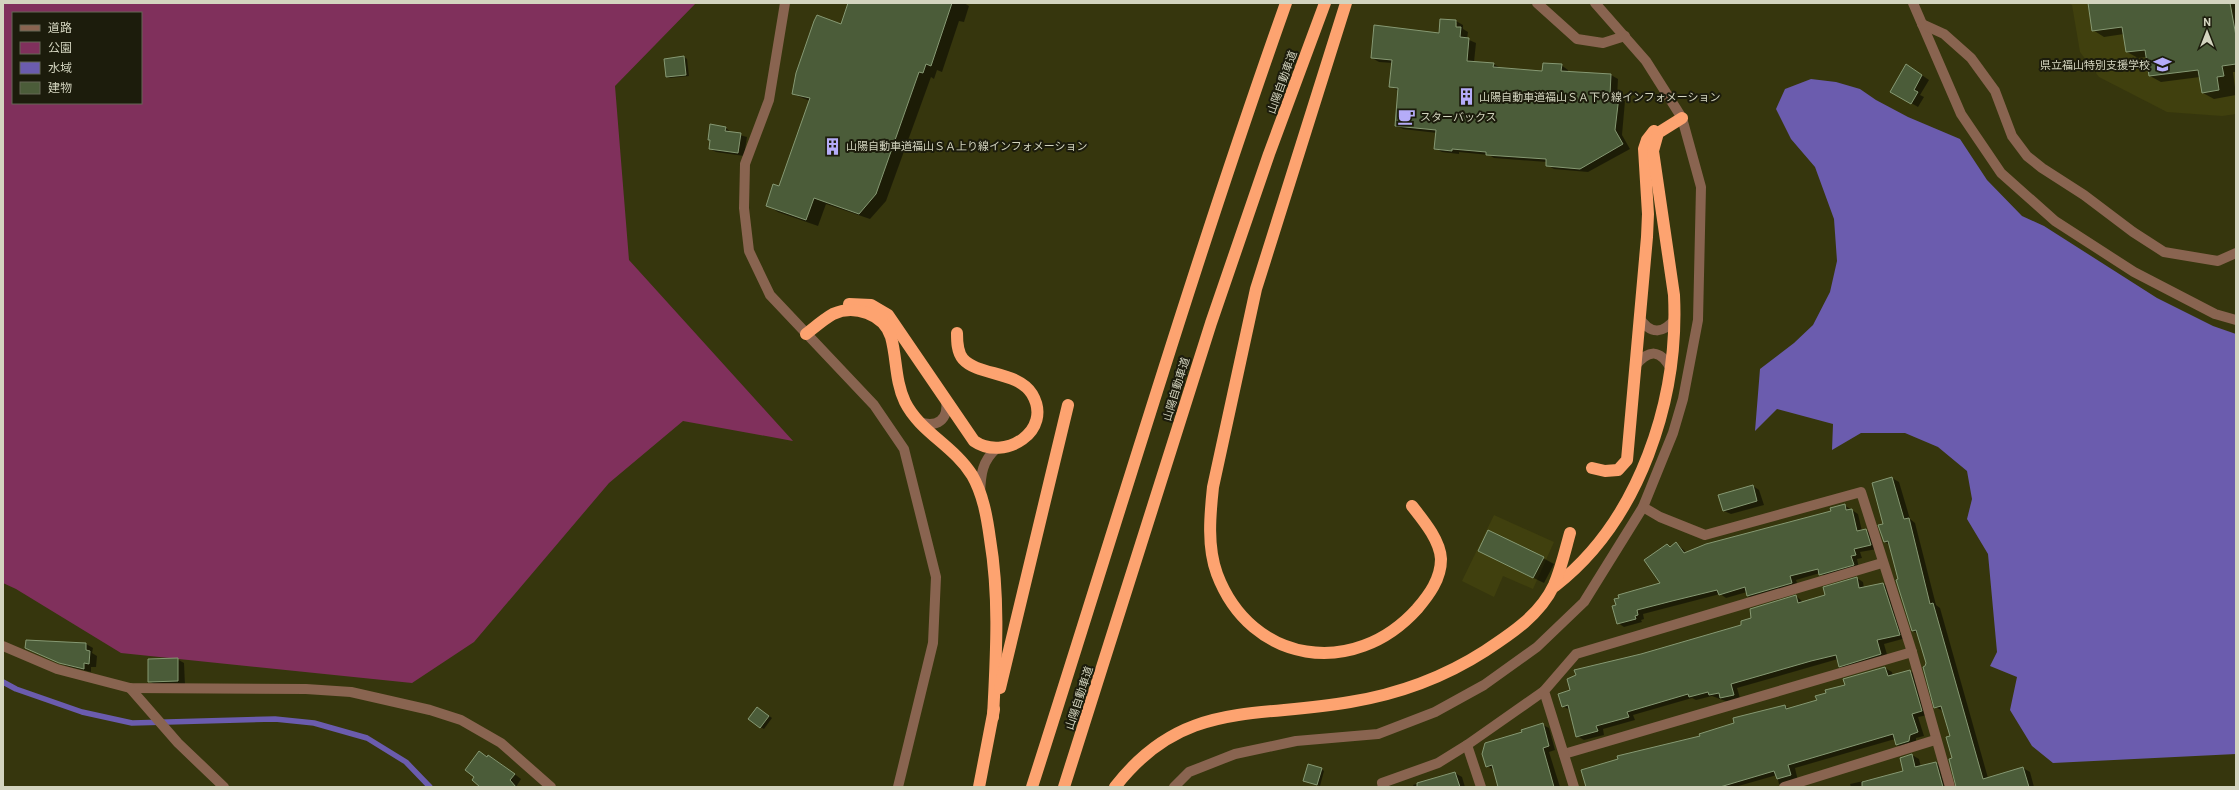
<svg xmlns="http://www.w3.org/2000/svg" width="2239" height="790" font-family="Roboto,'Noto Sans JP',sans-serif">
<rect width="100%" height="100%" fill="#36360d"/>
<!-- built -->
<g fill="#40400e">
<polygon points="2068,3 2236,3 2236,114 2222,116 2167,112 2099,77 2080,52 2072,5"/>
<polygon points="1494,515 1554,542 1533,589 1503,576 1494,597 1462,581"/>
</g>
<!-- green -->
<path fill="#80305c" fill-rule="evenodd" d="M3,3H696L615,86L629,260L793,441L683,421L609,483L474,642L412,683L121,653L16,589L3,583ZM13,13H141V103H13Z"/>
<!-- water -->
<polygon fill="#6b5cae" points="1811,79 1836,82 1860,89 1876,100 1908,117 1960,139 1987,180 2022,216 2044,226 2157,298 2213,326 2236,334 2236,754 2053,763 2032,746 2010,710 2017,677 1990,666 1997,652 1988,554 1967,519 1972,499 1967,471 1938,447 1905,433 1861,433 1832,450 1833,424 1777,409 1755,431 1760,369 1794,343 1813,325 1830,292 1837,261 1834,219 1815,167 1791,139 1776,109 1785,89"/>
<!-- shadow -->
<g fill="#0007" fill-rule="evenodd">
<polygon points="849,3 964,3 969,6 964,22 959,21 942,72 937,70 934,79 931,77 886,201 870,219 826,204 818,226 778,212 767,205 780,187 810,101 793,94 842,25"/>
<polygon points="2089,3 2236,3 2236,72 2233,72 2236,95 2214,99 2203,93 2200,77 2161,82 2150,76 2147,57 2138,58 2127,52 2124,34 2104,37 2093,30"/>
<path d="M1456,21L1463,25V29L1468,32L1467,39L1476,43L1474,62L1493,64L1501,68L1543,72L1561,65L1568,70V73L1611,75L1618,79L1617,97L1625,101L1622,135L1630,149L1588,172L1554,169L1547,165V162L1494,158L1489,155L1459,152V154L1442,152L1435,148L1437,133L1403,129L1396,125L1399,91L1390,86L1393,63L1379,62L1372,58L1440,34ZM1455,23H1457L1456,32Z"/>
<polygon points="684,57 687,59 689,76 670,78 667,77"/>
<polygon points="1913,69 1929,80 1920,95 1924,97 1918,107 1892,92"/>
<polygon points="711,125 726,128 732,133 747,137 744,156 716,152 710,149"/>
<polygon points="1892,478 1899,482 1910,519 1915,523 1936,605 1940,608 1988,778 2023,768 2030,772 2034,787 1957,787 1951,737 1943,711 1935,707 1927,662 1918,634 1913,631 1897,581 1900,580 1890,545 1885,542 1885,525"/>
<polygon points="1753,486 1759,490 1764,505 1731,514 1724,511"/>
<polygon points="1844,505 1858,514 1862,531 1866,530 1872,533 1877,549 1860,552 1862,558 1857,559 1859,568 1827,578 1820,573 1796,580 1798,586 1754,599 1748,596 1747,592 1726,598 1720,594 1643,614 1644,619 1641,620 1642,622 1624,627 1618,623 1662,583 1667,545 1671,547 1676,543 1687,553 1832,512"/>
<polygon points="1489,556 1543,558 1554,564 1544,583"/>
<polygon points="1857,578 1863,582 1864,588 1883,584 1890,587 1906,638 1884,644 1888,658 1847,670 1840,666 1838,659 1737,688 1740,698 1728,702 1712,696 1696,700 1692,698 1633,715 1635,720 1603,729 1604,735 1584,740 1577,736 1570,710 1562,706 1571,691 1685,643 1743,625 1796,596 1803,602 1826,595"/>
<polygon points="86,644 93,648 92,653 97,656 96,667 91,667 91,672 67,666 26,648"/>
<polygon points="177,659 184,663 185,685 156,685 149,681"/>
<polygon points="1885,668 1892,672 1893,676 1910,671 1917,675 1928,715 1918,717 1924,736 1916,738 1916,745 1904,748 1897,745 1895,739 1795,768 1798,781 1785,787 1779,784 1777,775 1735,787 1587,787 1701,737 1735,724 1785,706 1790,709 1818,701"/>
<polygon points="758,708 772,718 764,729 760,727"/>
<polygon points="1543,725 1549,728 1555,750 1549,752 1560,787 1499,787 1494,770 1487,766 1523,733"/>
<polygon points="479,752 496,760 521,779 516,787 482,787 476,777"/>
<polygon points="1912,755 1919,759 1921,767 1936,763 1943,767 1949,787 1851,787 1850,784 1904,772"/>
<polygon points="1321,769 1324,771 1320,786 1308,782"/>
<polygon points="1455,773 1462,777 1465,787 1414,787 1413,785"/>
</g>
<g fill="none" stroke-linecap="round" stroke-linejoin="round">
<!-- stream -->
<polyline stroke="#6b5cae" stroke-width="5.5" points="3,682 16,689 82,712 132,723 275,719 314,723 367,738 406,762 430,787"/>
</g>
<!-- building -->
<g fill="#4b5c39" stroke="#869973">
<polygon points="848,3 952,3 931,66 926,64 923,73 919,72 876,194 859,214 814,198 806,220 766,206 773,184 779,186 810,98 792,94 796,73 814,21 817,15 841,24"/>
<polygon points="2088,3 2230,3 2236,36 2236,64 2222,66 2224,76 2217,77 2219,90 2202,93 2198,70 2149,76 2145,50 2126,52 2122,27 2092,31"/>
<polygon points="1440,19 1456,20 1456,27 1461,27 1460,37 1469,38 1467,61 1494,63 1493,67 1542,71 1543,63 1562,64 1561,71 1611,74 1610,95 1619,96 1615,130 1623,144 1580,169 1546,166 1546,159 1486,155 1486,152 1452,149 1452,151 1434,149 1436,130 1395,126 1398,88 1389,87 1392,60 1371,58 1374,25 1439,33"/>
<polygon points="684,56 686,75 666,77 664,59"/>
<polygon points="1906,64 1922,75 1914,90 1918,92 1911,104 1890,92"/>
<polygon points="710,124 726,127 725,131 741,133 738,153 709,149 710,140 708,140"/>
<polygon points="1892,477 1904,519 1909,518 1930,604 1933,603 1983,779 2023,767 2029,787 1956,787 1949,759 1952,758 1946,737 1950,736 1941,706 1934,708 1923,667 1925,666 1926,663 1916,630 1912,631 1896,580 1898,579 1888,541 1884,542 1878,525 1883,524 1872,483"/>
<polygon points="1753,485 1757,501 1723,511 1718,495"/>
<polygon points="1845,504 1846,510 1852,509 1857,531 1866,529 1871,545 1854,549 1856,555 1851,556 1854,565 1819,575 1818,569 1790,576 1792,583 1747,596 1745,587 1719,595 1717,590 1672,601 1637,610 1638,615 1635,616 1636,619 1617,624 1612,606 1616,605 1614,599 1619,598 1618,595 1660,583 1644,560 1667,544 1670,547 1676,542 1684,553 1706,544 1831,511 1830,508"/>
<polygon points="1488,530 1544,557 1533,578 1478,551"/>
<polygon points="1857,577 1859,588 1883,583 1900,635 1877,640 1881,654 1839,667 1836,655 1811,661 1731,684 1734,695 1720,698 1719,693 1709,695 1708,692 1689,697 1688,694 1627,712 1629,717 1596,726 1598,731 1576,737 1568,705 1562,707 1558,694 1570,690 1567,679 1576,675 1574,670 1641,654 1741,625 1741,621 1751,618 1750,609 1796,595 1798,603 1825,595 1823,587"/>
<polygon points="26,640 86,643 86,650 90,651 89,664 84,663 84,669 59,663 25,648"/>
<polygon points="178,658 178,681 148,682 148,659"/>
<polygon points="1885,667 1888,676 1910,670 1922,711 1912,714 1918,732 1910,735 1909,741 1896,745 1893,734 1788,765 1791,775 1777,779 1774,771 1720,787 1586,787 1581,770 1618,759 1617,756 1700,736 1699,734 1734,723 1733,718 1785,705 1786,709 1817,700 1815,696 1826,693 1825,690 1845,685 1843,679"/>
<polygon points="757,707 769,716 760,728 748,719"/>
<polygon points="1543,723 1549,746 1543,748 1554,787 1498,787 1492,765 1486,767 1482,754 1485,743 1522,732 1521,730"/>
<polygon points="479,751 487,757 488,755 515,774 510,780 516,787 480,787 472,780 474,777 465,770"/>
<polygon points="1912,754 1915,767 1936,762 1943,787 1862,787 1862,782 1903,771 1900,758"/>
<polygon points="1308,764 1322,768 1317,785 1303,781"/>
<polygon points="1455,772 1460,787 1417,787 1417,783"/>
</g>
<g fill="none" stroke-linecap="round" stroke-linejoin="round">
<!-- minor -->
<g stroke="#896450" stroke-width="10">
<polyline points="785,3 769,100 745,164 744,208 749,251 770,295 874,405 904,449 936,577 933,643 898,787"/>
<polyline points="1537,3 1577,39 1603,43 1625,36"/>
<polyline points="1913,3 1961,114 2001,173 2055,221 2134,272 2215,314 2236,320"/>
<polyline points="1922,24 1944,34 1971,58 1995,91 2012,136 2027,156 2042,168 2084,195 2133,232 2164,252 2218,261 2236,253"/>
<path d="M1639,317C1650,335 1663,334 1675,319"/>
<path d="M1635,366C1649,349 1660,349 1671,369"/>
<path d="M919,422C937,428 949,420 946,400"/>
<path d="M980,492C981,474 982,461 997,448"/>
<polyline points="1643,507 1660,517 1705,535 1861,492 1912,652 1950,787"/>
<polyline points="3,646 57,669 130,688 306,689 351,692 430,710 461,720 501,743 551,787"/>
<polyline points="130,688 178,743 224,787"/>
<polyline points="1564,754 1912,652"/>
<polyline points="1174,787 1189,772 1235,754 1296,741 1378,734 1435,712 1484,685 1537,647 1584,602 1643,507 1673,433 1683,399 1698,320 1701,187 1682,118 1646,61 1595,3"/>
<polyline points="1383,787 1382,783 1438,763 1467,745"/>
<polyline points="1481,787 1467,745 1544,691"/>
<polyline points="1574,787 1544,691 1576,654 1882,563"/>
<polyline points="1784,787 1935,740"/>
</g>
<!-- highway -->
<g stroke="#fda370" stroke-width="12">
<path d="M1346,3L1256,289L1213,487C1210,515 1207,547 1217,574C1251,664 1354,679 1417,609C1429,595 1441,579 1441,559C1440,540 1423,520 1412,506"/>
<path d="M849,304L871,305L888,315L974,441C1004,462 1054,431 1032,394C1018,371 978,376 963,359C957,352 957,341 957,333"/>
<path d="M806,334C815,327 824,319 833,314C854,304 884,314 891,337C897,359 895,381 905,402C920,432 954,446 972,475C983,494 987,517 990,539C1000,599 996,657 993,717"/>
<polyline points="1592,468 1605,471 1618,470 1627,460 1647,237 1648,214 1644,149 1647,140 1654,131"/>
<path d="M1555,586C1640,520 1679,399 1674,295L1653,151L1658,133L1682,118"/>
<polyline points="1000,688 1068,405"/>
<polyline points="979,787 994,709"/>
<path d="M1032,787C1116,525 1194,262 1286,3"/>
<polyline points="1064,787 1211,323 1269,154 1325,3"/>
<path d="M1115,787C1183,699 1255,719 1350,702C1399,694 1443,678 1485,651C1511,634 1540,615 1554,585C1561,569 1565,551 1570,533"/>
</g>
</g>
<!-- icons -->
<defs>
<symbol id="school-bare" viewBox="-9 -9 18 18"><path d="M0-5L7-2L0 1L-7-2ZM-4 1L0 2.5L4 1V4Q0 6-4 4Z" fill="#b5acf8" stroke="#1c1c0c" stroke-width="2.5" paint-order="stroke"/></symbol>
<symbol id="building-bare" viewBox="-9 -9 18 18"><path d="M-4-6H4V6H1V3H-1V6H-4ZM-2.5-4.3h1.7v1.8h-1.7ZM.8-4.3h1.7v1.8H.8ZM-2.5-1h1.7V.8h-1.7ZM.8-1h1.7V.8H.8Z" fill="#b5acf8" stroke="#1c1c0c" stroke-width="2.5" paint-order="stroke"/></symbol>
<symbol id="cafe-bare" viewBox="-9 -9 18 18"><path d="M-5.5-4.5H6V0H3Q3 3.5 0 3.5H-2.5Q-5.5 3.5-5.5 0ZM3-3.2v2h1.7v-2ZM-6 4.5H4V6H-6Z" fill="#b5acf8" stroke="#1c1c0c" stroke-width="2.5" paint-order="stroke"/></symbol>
</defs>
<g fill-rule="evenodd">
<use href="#school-bare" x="2150" y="52" width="25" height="25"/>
<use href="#building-bare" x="1454" y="84" width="25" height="25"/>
<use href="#cafe-bare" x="1394" y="104" width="25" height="25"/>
<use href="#building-bare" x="820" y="134" width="25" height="25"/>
</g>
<g text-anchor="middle" stroke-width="4" stroke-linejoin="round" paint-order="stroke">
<!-- poi labels -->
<g font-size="11" fill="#d3d4bf" stroke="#1c1c0c" text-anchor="start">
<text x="2150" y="69" text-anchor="end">県立福山特別支援学校</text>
<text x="1479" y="101">山陽自動車道福山ＳＡ下り線インフォメーション</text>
<text x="1420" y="121">スターバックス</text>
<text x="846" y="150">山陽自動車道福山ＳＡ上り線インフォメーション</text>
</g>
<!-- street labels -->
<g font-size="11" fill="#d3d4bf" stroke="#1c1c0c">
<text transform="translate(1282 82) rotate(-70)" y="4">山陽自動車道</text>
<text transform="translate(1176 389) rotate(-73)" y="4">山陽自動車道</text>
<text transform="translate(1079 698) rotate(-72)" y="4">山陽自動車道</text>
</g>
</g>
<!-- border -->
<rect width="2239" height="790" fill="none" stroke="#d3d4bf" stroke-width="8"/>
<!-- legend -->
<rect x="12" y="12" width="130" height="92" fill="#1c1c0c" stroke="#656654"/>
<rect x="20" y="25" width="20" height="6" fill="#896450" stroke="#656654"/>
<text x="48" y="32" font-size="12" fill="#d3d4bf">道路</text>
<rect x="20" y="42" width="20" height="12" fill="#80305c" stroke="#656654"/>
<text x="48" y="52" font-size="12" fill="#d3d4bf">公園</text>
<rect x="20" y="62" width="20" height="12" fill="#6b5cae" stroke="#656654"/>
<text x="48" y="72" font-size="12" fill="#d3d4bf">水域</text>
<rect x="20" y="82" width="20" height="12" fill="#4b5c39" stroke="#656654"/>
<text x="48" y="92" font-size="12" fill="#d3d4bf">建物</text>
<!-- north arrow -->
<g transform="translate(2207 32)" stroke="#1c1c0c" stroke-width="3" paint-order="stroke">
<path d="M0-3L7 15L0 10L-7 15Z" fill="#d3d4bf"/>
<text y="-6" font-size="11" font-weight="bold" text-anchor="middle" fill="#d3d4bf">N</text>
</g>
</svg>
